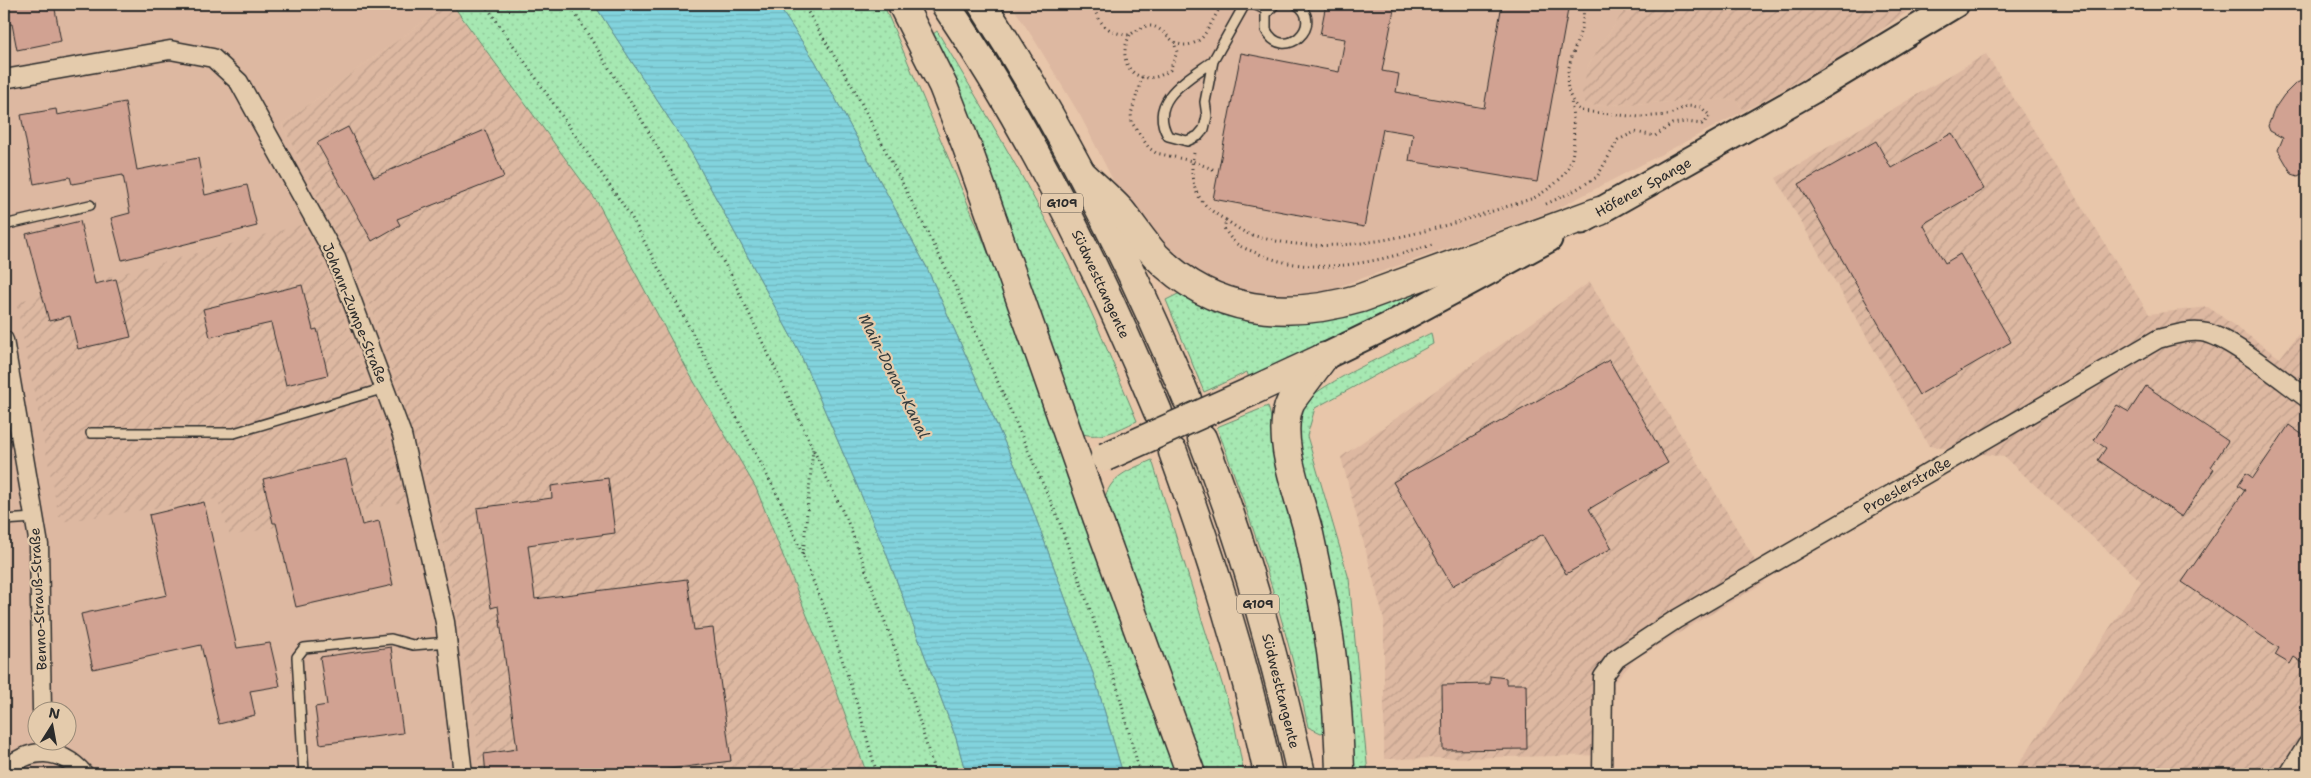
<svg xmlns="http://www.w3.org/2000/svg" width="2311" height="778" font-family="'Shantell Sans',sans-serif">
<defs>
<pattern id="industrial-furrows" width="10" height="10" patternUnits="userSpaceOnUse" patternTransform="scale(1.25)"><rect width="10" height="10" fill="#ddb8a1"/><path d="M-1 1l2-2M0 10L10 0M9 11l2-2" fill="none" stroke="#be9e8b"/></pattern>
<pattern id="grass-dots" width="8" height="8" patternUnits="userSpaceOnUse" patternTransform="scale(1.25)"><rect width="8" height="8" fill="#a6e8b2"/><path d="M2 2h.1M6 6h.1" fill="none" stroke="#8fc799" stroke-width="1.8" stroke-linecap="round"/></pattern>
<pattern id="water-rules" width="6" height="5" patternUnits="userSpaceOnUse" patternTransform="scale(1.25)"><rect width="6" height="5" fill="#82d3dd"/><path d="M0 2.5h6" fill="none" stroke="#70b5be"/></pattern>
</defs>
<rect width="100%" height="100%" fill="#e8c6aa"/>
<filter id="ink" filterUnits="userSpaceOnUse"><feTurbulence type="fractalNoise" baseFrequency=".02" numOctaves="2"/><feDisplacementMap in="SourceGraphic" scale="10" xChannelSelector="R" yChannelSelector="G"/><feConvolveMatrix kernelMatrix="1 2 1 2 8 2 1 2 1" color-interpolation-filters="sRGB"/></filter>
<g filter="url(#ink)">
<!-- built -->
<g fill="#ddb8a1" fill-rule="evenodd">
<path d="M4,4H448L282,124L372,308L439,517L476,728L479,774H4ZM38,710H68V740H38Z"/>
<polygon points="1011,4 1628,4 1588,66 1586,106 1736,99 1744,111 1553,211 1343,285 1321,301 1232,294 1167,256 1117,188 1081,117 1037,44"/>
</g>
<!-- industrial -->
<g fill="url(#industrial-furrows)">
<polygon points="448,4 452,4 598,203 756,488 830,673 867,774 479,774 476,728 439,517 372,308 282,124"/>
<polygon points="1628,4 1919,4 1833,62 1744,111 1736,99 1586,106 1582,92 1588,66"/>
<polygon points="1986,54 2149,314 2208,307 2280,358 2307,323 2307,774 2012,774 2141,581 2004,457 1929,446 1776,178"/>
<polygon points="301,225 327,271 409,501 230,536 217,499 60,522 16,302"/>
<polygon points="1590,282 1750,551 1765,582 1635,659 1614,683 1611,755 1384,759 1384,620 1341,457"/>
</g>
<!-- grass -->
<g fill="url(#grass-dots)" stroke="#688a6e">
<polygon points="452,4 594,4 691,152 799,351 885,550 956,738 966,774 867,774 830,673 756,488 689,373 598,203"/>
<polygon points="777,4 882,4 885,8 981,235 1060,436 1176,774 1123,774 1095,679 1024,486 926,266 815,61"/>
<path d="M937,31C994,126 1051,222 1096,323C1110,356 1123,388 1137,421C1117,430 1101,440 1079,433L927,39Z"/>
<polygon points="1413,287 1418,296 1308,352 1249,378 1247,372 1204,392 1166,300 1182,292 1216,307"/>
<path d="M1431,333L1433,344L1315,408L1307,436L1349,579L1368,774H1347L1298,459C1298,448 1297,416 1300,408C1309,388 1407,345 1431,333Z"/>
<path d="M1268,406L1308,564L1327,731L1321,733L1308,727C1287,624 1253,525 1217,427Z"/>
<path d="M1152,460L1234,722L1244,774H1200L1104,501C1110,475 1130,470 1152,460Z"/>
</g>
<!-- water -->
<polygon fill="url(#water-rules)" stroke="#5f9096" points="594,4 777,4 815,61 926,266 1024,486 1095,679 1123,774 966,774 956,738 885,550 799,351 691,152"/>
<!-- building -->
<g fill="#d1a292" stroke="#2b2b2b">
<polygon points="4,4 54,4 61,41 17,50 12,24 4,25"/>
<polygon points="1326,4 1395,4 1382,71 1399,74 1396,92 1484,108 1502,4 1569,4 1537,182 1409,161 1413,134 1383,129 1364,227 1213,199 1241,53 1339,72 1345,39 1320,35"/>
<polygon points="2307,78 2307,171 2298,176 2292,174 2278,150 2283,138 2270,131 2268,126 2275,108 2284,95 2295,84"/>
<polygon points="125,102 137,170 198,158 205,195 247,185 257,226 122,260 111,218 130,213 123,175 72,184 70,177 34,184 21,115 56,109 57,115"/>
<polygon points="348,127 374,177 485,130 504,177 397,219 400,225 372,241 317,143"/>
<polygon points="1952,133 1984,189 1923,224 1945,263 1960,254 2011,342 1919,395 1799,184 1876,141 1891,168"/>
<polygon points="80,221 95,284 116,279 131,337 78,349 70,316 49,321 26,234"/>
<polygon points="302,285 313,330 317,329 328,375 286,385 271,323 210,337 203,309"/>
<polygon points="1609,360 1668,463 1589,509 1612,548 1566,574 1543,534 1452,586 1393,482"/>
<polygon points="2146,386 2228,441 2211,467 2214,469 2182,517 2098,460 2106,448 2094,440 2117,405 2129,412"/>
<polygon points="2289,425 2307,438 2307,666 2294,657 2290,664 2275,655 2279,648 2182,582 2245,490 2238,485 2246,473 2253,478"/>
<polygon points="346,459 362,525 379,521 393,585 296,607 276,523 273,523 263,479"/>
<polygon points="608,478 615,533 528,545 535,599 687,579 694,630 713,628 731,761 631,774 486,774 484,754 517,749 498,606 491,608 477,508 552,498 551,486"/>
<polygon points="204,502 237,648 270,643 280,686 250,691 255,715 219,724 201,645 93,669 81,614 167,595 149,515"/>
<polygon points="391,647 403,733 320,744 315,707 327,705 320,657"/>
<polygon points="1490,676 1506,678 1506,684 1526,684 1527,749 1443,750 1442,685 1490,684"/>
</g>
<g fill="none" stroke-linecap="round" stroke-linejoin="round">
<defs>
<g id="lane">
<polyline points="1254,4 1268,11"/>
<path d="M1275,4L1266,14V30C1283,64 1327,24 1296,4"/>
<path d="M1213,61C1188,79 1147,100 1168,136L1187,141L1198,136L1204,129L1207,116L1205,102L1213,61L1245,4"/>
<polyline points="4,225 90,205"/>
<polyline points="91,433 234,433 385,388"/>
<polyline points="4,520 34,518"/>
<polyline points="304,774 297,657 304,648 391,639 413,645 448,642"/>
</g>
<g id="street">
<polyline points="4,79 170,50 213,58 239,82 336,258 402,435 445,622 463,774"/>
<polyline points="4,340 39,545 42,710"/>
<path d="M4,771C30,746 60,747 84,774"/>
<path d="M1602,774L1603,677L1616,659L1675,620L2158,339C2173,335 2191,329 2207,333C2233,340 2283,381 2307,398"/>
<polyline points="2289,774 2307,745"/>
</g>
<g id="secondary">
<polyline points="1582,221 1812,91 1956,4"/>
<polyline points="1324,357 1392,324 1549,239"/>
</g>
<g id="highway">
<polyline points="902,4 943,86 967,147 1096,514 1191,774"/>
<path d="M945,4C1031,131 1099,270 1158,412"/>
<path d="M982,4C1063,129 1130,261 1187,399"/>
<path d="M1082,174C1095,186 1109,198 1121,211C1133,226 1143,242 1156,256C1213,314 1287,320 1361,298L1600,211"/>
<path d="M1324,357L1291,401C1274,436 1300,497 1309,534C1315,562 1321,591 1326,619C1335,670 1339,722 1340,774"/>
<polyline points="1250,392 1321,359"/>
<path d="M1202,438C1245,547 1276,660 1301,774"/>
<path d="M1173,452C1211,557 1246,664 1268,774"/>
</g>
</defs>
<!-- lane casing -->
<use href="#lane" stroke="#2b2b2b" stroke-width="12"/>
<!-- street casing -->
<use href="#street" stroke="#2b2b2b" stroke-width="21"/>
<!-- secondary casing -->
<use href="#secondary" stroke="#2b2b2b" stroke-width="29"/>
<!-- highway casing -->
<use href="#highway" stroke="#2b2b2b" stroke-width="31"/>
<!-- path -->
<g stroke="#2b2b2b" stroke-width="3" stroke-dasharray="1 4" stroke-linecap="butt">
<polyline points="485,4 632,218 780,500 828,617 859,710 877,774"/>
<polyline points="569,4 643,122 731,275 849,525 910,689 935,774"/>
<polyline points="803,4 854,89 957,290 1058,518 1118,690 1140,774"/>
<path d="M1093,4C1098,24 1109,34 1130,35C1151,19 1157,26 1173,41C1183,49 1198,44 1204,35C1211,25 1216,14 1222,4"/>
<path d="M1130,35C1113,66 1141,91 1170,70L1177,52L1174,42"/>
<polyline points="1142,77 1131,114 1132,123 1149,148 1156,153 1192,161 1215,170"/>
<path d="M1194,153C1187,185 1198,205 1226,220L1224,228C1235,247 1240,246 1259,254C1316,278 1376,262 1432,245"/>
<path d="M1546,204L1570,193L1597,177L1618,140L1635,132L1655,136L1672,124L1686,122L1702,124L1710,116L1701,107L1687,106L1668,115L1640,117L1581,111C1551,83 1579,50 1583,19C1584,14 1583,9 1583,4"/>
<path d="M1226,220C1233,225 1241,231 1249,234C1344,265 1443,226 1534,198C1547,190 1562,181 1569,166C1577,149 1573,118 1571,100"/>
<polyline points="803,555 813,449"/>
</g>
<!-- lane -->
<use href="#lane" stroke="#e4cbac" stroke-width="9"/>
<!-- street -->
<use href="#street" stroke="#e4cbac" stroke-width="18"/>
<!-- secondary -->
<use href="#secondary" stroke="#e4cbac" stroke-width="25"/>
<!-- highway -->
<use href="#highway" stroke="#e4cbac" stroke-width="28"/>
<defs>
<polyline id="highway-bridge" points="1105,457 1250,392"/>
</defs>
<!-- highway-bridge casing -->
<use href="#highway-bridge" stroke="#2b2b2b" stroke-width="31" stroke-linecap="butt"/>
<!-- highway-bridge -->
<use href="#highway-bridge" stroke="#e4cbac" stroke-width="28"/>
</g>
</g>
<g text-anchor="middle" stroke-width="4.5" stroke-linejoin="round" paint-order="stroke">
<!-- shield labels -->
<g fill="#e4cbac" stroke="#625b52" stroke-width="1">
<rect x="1041" y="193.5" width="42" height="19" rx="4"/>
<rect x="1237" y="594.5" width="42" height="19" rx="4"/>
</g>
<g font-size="12" font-weight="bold" fill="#2b2b2b">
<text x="1062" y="207">G109</text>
<text x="1258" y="608">G109</text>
</g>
<!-- street labels -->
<g font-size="14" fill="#2b2b2b" stroke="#e4cbac">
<text transform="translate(1643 187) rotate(-29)" y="5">Höfener Spange</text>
<text transform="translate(1101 284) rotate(65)" y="5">Südwesttangente</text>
<text transform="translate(355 313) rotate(68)" y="5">Johann-Zumpe-Straße</text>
<text transform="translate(1907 485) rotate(-30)" y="5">Proeslerstraße</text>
<text transform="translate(38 599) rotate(-93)" y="5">Benno-Strauß-Straße</text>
<text transform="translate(1281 691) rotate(76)" y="5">Südwesttangente</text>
</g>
<!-- water labels -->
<g font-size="15" font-style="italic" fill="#343c3d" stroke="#e4cbac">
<text transform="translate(894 376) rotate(63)" y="5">Main-Donau-Kanal</text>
</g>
</g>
<!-- margin -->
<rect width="2311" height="778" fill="none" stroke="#e4cbac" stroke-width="20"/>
<rect x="10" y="10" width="2291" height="758" fill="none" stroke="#2b2b2b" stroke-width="2" filter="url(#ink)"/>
<!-- north arrow -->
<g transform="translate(52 726) rotate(11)"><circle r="24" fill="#e4cbac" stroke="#9a8b78"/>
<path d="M0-4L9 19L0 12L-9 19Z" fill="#2b2b2b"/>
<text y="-8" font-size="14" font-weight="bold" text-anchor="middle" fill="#2b2b2b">N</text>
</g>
</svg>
